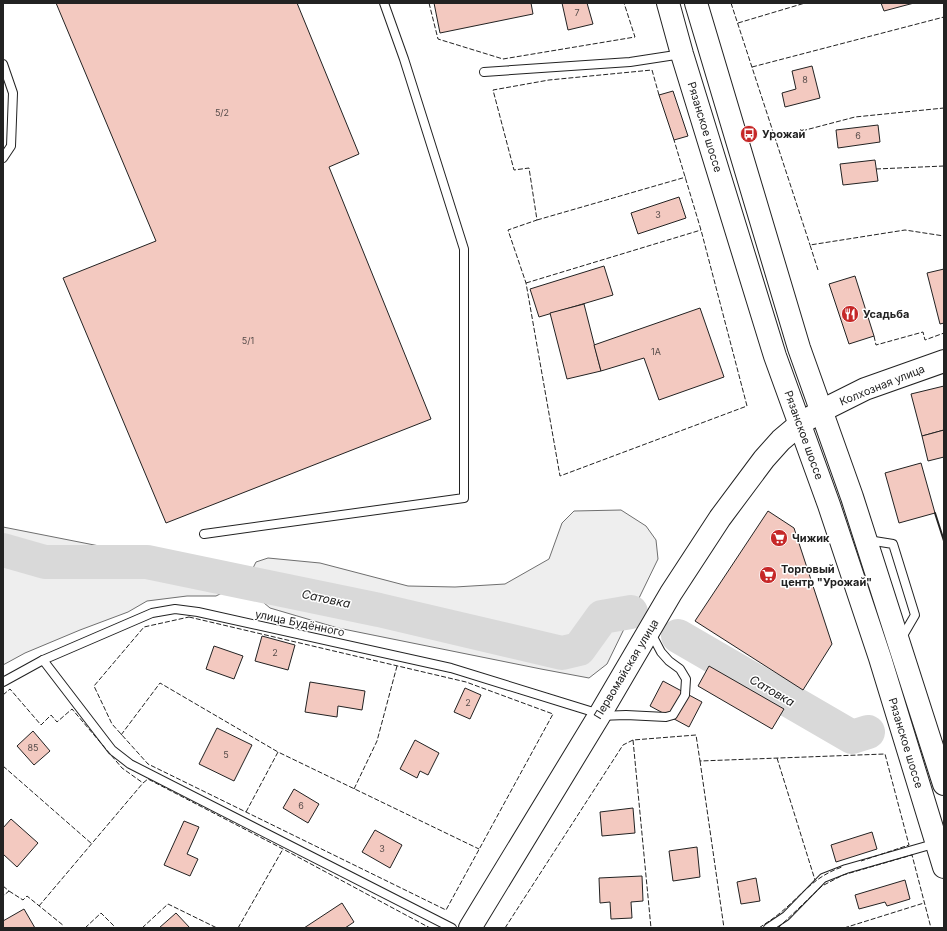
<svg xmlns="http://www.w3.org/2000/svg" width="947" height="931" font-family="Inter,sans-serif">
<rect width="100%" height="100%" fill="#fff"/>
<!-- green -->
<g fill="#eee" stroke="#6f6f6f">
<polygon points="621,510 646,526 656,540 658,559 607,664 589,678 541,669 338,628 270,608 251,592 251,572 256,562 268,558 320,563 408,586 455,587 505,584 549,559 562,523 574,511"/>
<polygon points="3,527 150,556 186,559 213,565 229,571 228,590 216,596 187,596 147,601 128,612 80,630 25,653 3,665"/>
</g>
<g fill="none" stroke-linecap="round" stroke-linejoin="round">
<!-- river -->
<g stroke="#d9d9d9" stroke-width="34">
<polyline points="3,550 45,562 147,562 379,610 562,653 579,649 602,617 631,612"/>
<polyline points="678,636 852,737 868,732"/>
</g>
</g>
<!-- building -->
<g fill="#f3c9c0" stroke="#222">
<polygon points="56,3 297,3 359,154 329,167 431,419 166,523 63,278 156,241"/>
<polygon points="434,3 531,3 533,14 440,33"/>
<polygon points="562,3 587,3 593,24 568,30"/>
<polygon points="881,3 914,3 884,11"/>
<polygon points="812,66 820,98 785,107 782,93 796,89 792,71"/>
<polygon points="673,91 688,136 674,140 659,95"/>
<polygon points="878,125 880,142 838,148 836,130"/>
<polygon points="875,160 878,181 843,185 840,164"/>
<polygon points="679,197 686,218 638,234 631,213"/>
<polygon points="604,266 613,295 539,317 530,289"/>
<polygon points="944,269 944,323 940,324 927,273"/>
<polygon points="855,276 874,336 849,344 829,284"/>
<polygon points="584,304 601,371 567,379 550,313"/>
<polygon points="700,308 724,377 659,400 644,358 601,371 594,345"/>
<polygon points="944,386 944,430 922,436 911,394"/>
<polygon points="944,430 944,457 928,461 922,436"/>
<polygon points="921,463 935,513 899,523 885,473"/>
<polygon points="768,511 794,528 832,644 803,690 695,621"/>
<polygon points="262,636 295,645 288,670 255,661"/>
<polygon points="214,646 243,656 234,679 206,669"/>
<polygon points="709,666 784,709 772,729 698,686"/>
<polygon points="663,681 702,702 689,727 650,706"/>
<polygon points="310,682 365,691 362,710 338,706 337,717 305,712"/>
<polygon points="465,688 481,695 470,719 454,712"/>
<polygon points="217,728 252,745 234,781 199,764"/>
<polygon points="33,731 50,751 34,765 17,746"/>
<polygon points="415,740 439,753 428,775 420,771 417,778 400,769"/>
<polygon points="294,789 319,804 308,823 283,808"/>
<polygon points="633,808 635,833 602,836 600,812"/>
<polygon points="11,819 38,843 17,867 3,854 3,828"/>
<polygon points="184,821 199,827 187,854 198,859 190,876 164,865"/>
<polygon points="375,830 402,845 390,868 362,852"/>
<polygon points="872,832 877,849 836,862 831,845"/>
<polygon points="697,847 700,877 673,881 669,851"/>
<polygon points="642,876 643,901 631,902 632,918 611,919 610,902 600,903 599,878"/>
<polygon points="756,878 760,901 741,904 737,882"/>
<polygon points="905,880 910,899 887,906 885,902 859,909 855,895"/>
<polygon points="342,903 354,922 345,928 304,928"/>
<polygon points="24,909 35,928 3,928 3,921"/>
<polygon points="176,913 190,928 159,928"/>
</g>
<g fill="none" stroke-linecap="round" stroke-linejoin="round">
<defs>
<g id="lane">
<polyline points="3,64 13,93 11,146 3,158"/>
<polyline points="484,72 630,62 682,54"/>
<polyline points="204,534 464,498 464,249 404,59 384,3"/>
<polyline points="868,540 893,544 915,615 901,639"/>
<polyline points="43,660 112,750 130,764 452,928"/>
<polyline points="3,682 43,660 152,613 175,609 198,612 451,668 590,711 599,716 626,715 666,717 673,715 685,695 686,679 680,669 669,661 661,652 651,633"/>
<polyline points="768,928 786,916 823,878 846,869 937,843"/>
</g>
<polyline id="secondary" points="470,928 599,716 671,593 720,518 764,459 781,440 800,424 821,411 865,389 944,361"/>
<g id="primary">
<polyline points="668,3 682,54 775,356 829,505 880,658 944,867"/>
<polyline points="696,3 799,348 852,497 944,784"/>
</g>
</defs>
<!-- lane casing -->
<use href="#lane" stroke="#222" stroke-width="10"/>
<!-- secondary casing -->
<use href="#secondary" stroke="#222" stroke-width="24"/>
<!-- primary casing -->
<use href="#primary" stroke="#222" stroke-width="24"/>
<!-- lane -->
<use href="#lane" stroke="#fff" stroke-width="8"/>
<!-- secondary -->
<use href="#secondary" stroke="#fff" stroke-width="22"/>
<!-- primary -->
<use href="#primary" stroke="#fff" stroke-width="22"/>
<!-- fence -->
<g stroke="#222" stroke-width="1" stroke-dasharray="5 2" stroke-linecap="butt">
<polyline points="429,3 438,39 503,59 635,37 624,3"/>
<polyline points="731,3 810,245"/>
<polyline points="944,3 944,4"/>
<polyline points="738,23 805,3"/>
<polyline points="752,67 944,17"/>
<polyline points="659,95 652,70 549,80 493,90 514,170 529,168 537,220 508,230 526,283 560,476 747,406 701,230 674,140"/>
<polyline points="775,138 855,117 944,108"/>
<polyline points="876,169 944,166"/>
<polyline points="537,220 686,177"/>
<polyline points="818,270 810,245 905,230 944,236"/>
<polyline points="526,283 701,230"/>
<polyline points="874,336 876,345 923,332 925,340 944,333"/>
<polygon points="189,617 466,682 553,714 446,910 148,764 112,724 94,686 144,627"/>
<polyline points="3,695 10,689 41,725 51,715 57,722 72,709 122,768 143,783 148,779 283,849 430,928"/>
<polyline points="121,735 160,683 278,752"/>
<polyline points="633,740 651,928"/>
<polyline points="777,758 815,880"/>
<polyline points="700,761 724,928"/>
<polyline points="3,766 92,844"/>
<polyline points="354,789 377,741 397,666"/>
<polyline points="246,812 278,752 479,849"/>
<polyline points="3,886 9,891 3,896"/>
<polyline points="9,891 23,900 27,896 64,926"/>
<polyline points="39,906 143,783"/>
<polyline points="85,928 101,913 116,928"/>
<polyline points="142,928 168,904 217,928"/>
<polyline points="238,928 283,849"/>
<polyline points="505,928 623,745 633,740 696,735 700,761 885,754 909,845 861,861"/>
<path d="M759,928C766,923 773,919 780,913C802,895 813,877 842,867"/>
<polyline points="778,928 822,886 843,875 912,855 931,928"/>
<polyline points="844,928 924,903"/>
</g>
<!-- wall -->
<polyline stroke="#222" stroke-width="2" points="935,513 944,541"/>
</g>
<!-- icons -->
<defs>
<symbol id="bus-disc" viewBox="-11 -11 22 22"><circle r="9.5" fill="#c62828" stroke="#fff"/><path d="M-5-6H5V4H4V6H2V4H-2V6H-4V4H-5ZM-3.5-4V0h7V-4ZM-3.5 1.2v1.5H-2V1.2ZM2 1.2v1.5H3.5V1.2Z" fill="#fff"/></symbol>
<symbol id="restaurant-disc" viewBox="-11 -11 22 22"><circle r="9.5" fill="#c62828" stroke="#fff"/><path d="M-5-6h1v4h1v-4h1v4h1v-4h1v5L-1.5 .5V6h-2V.5L-5-1ZM5-6V6H3V1.5H1.5Q1.5-4 5-6Z" fill="#fff"/></symbol>
<symbol id="supermarket-disc" viewBox="-11 -11 22 22"><circle r="9.5" fill="#c62828" stroke="#fff"/><path d="M-6-5.5h2.5l.6 2H6L4.5 2H-2.5L-4.4-4H-6ZM-1.5 3.2a1.3 1.3 0 1 0 .1 0ZM3 3.2a1.3 1.3 0 1 0 .1 0Z" fill="#fff"/></symbol>
</defs>
<g fill-rule="evenodd">
<use href="#bus-disc" x="739" y="124" width="20" height="20"/>
<use href="#restaurant-disc" x="840" y="304" width="20" height="20"/>
<use href="#supermarket-disc" x="769" y="528" width="20" height="20"/>
<use href="#supermarket-disc" x="758" y="565" width="20" height="20"/>
</g>
<g text-anchor="middle" stroke-width="3" stroke-linejoin="round" paint-order="stroke">
<!-- number labels -->
<g font-size="9" fill="#564c4a">
<text x="577" y="16">7</text>
<text x="805" y="83">8</text>
<text x="222" y="116">5/2</text>
<text x="858" y="139">6</text>
<text x="658" y="218">3</text>
<text x="248" y="344">5/1</text>
<text x="656" y="355">1А</text>
<text x="275" y="656">2</text>
<text x="468" y="706">2</text>
<text x="33" y="751">85</text>
<text x="226" y="758">5</text>
<text x="301" y="809">6</text>
<text x="382" y="852">3</text>
</g>
<!-- street labels -->
<g font-size="11" fill="#222" stroke="#fff">
<text transform="translate(705 127) rotate(73)" y="4">Рязанское шоссе</text>
<text transform="translate(882 385) rotate(-22)" y="4">Колхозная улица</text>
<text transform="translate(804 435) rotate(70)" y="4">Рязанское шоссе</text>
<text transform="translate(300 623) rotate(12)" y="4">улица Будённого</text>
<text transform="translate(626 669) rotate(-59)" y="4">Первомайская улица</text>
<text transform="translate(906 743) rotate(73)" y="4">Рязанское шоссе</text>
</g>
<!-- poi labels -->
<g font-size="11" font-weight="bold" fill="#222" stroke="#fff" text-anchor="start">
<text x="762" y="138">Урожай</text>
<text x="863" y="318">Усадьба</text>
<text x="792" y="542">Чижик</text>
<text x="781" y="573">Торговый<tspan x="781" dy="13">центр "Урожай"</tspan></text>
</g>
<!-- water labels -->
<g font-size="12" font-style="italic" fill="#222" stroke="#fff">
<text transform="translate(326 599) rotate(12)" y="4">Сатовка</text>
<text transform="translate(772 691) rotate(30)" y="4">Сатовка</text>
</g>
</g>
<!-- border -->
<rect width="947" height="931" fill="none" stroke="#222222" stroke-width="8"/>
</svg>
